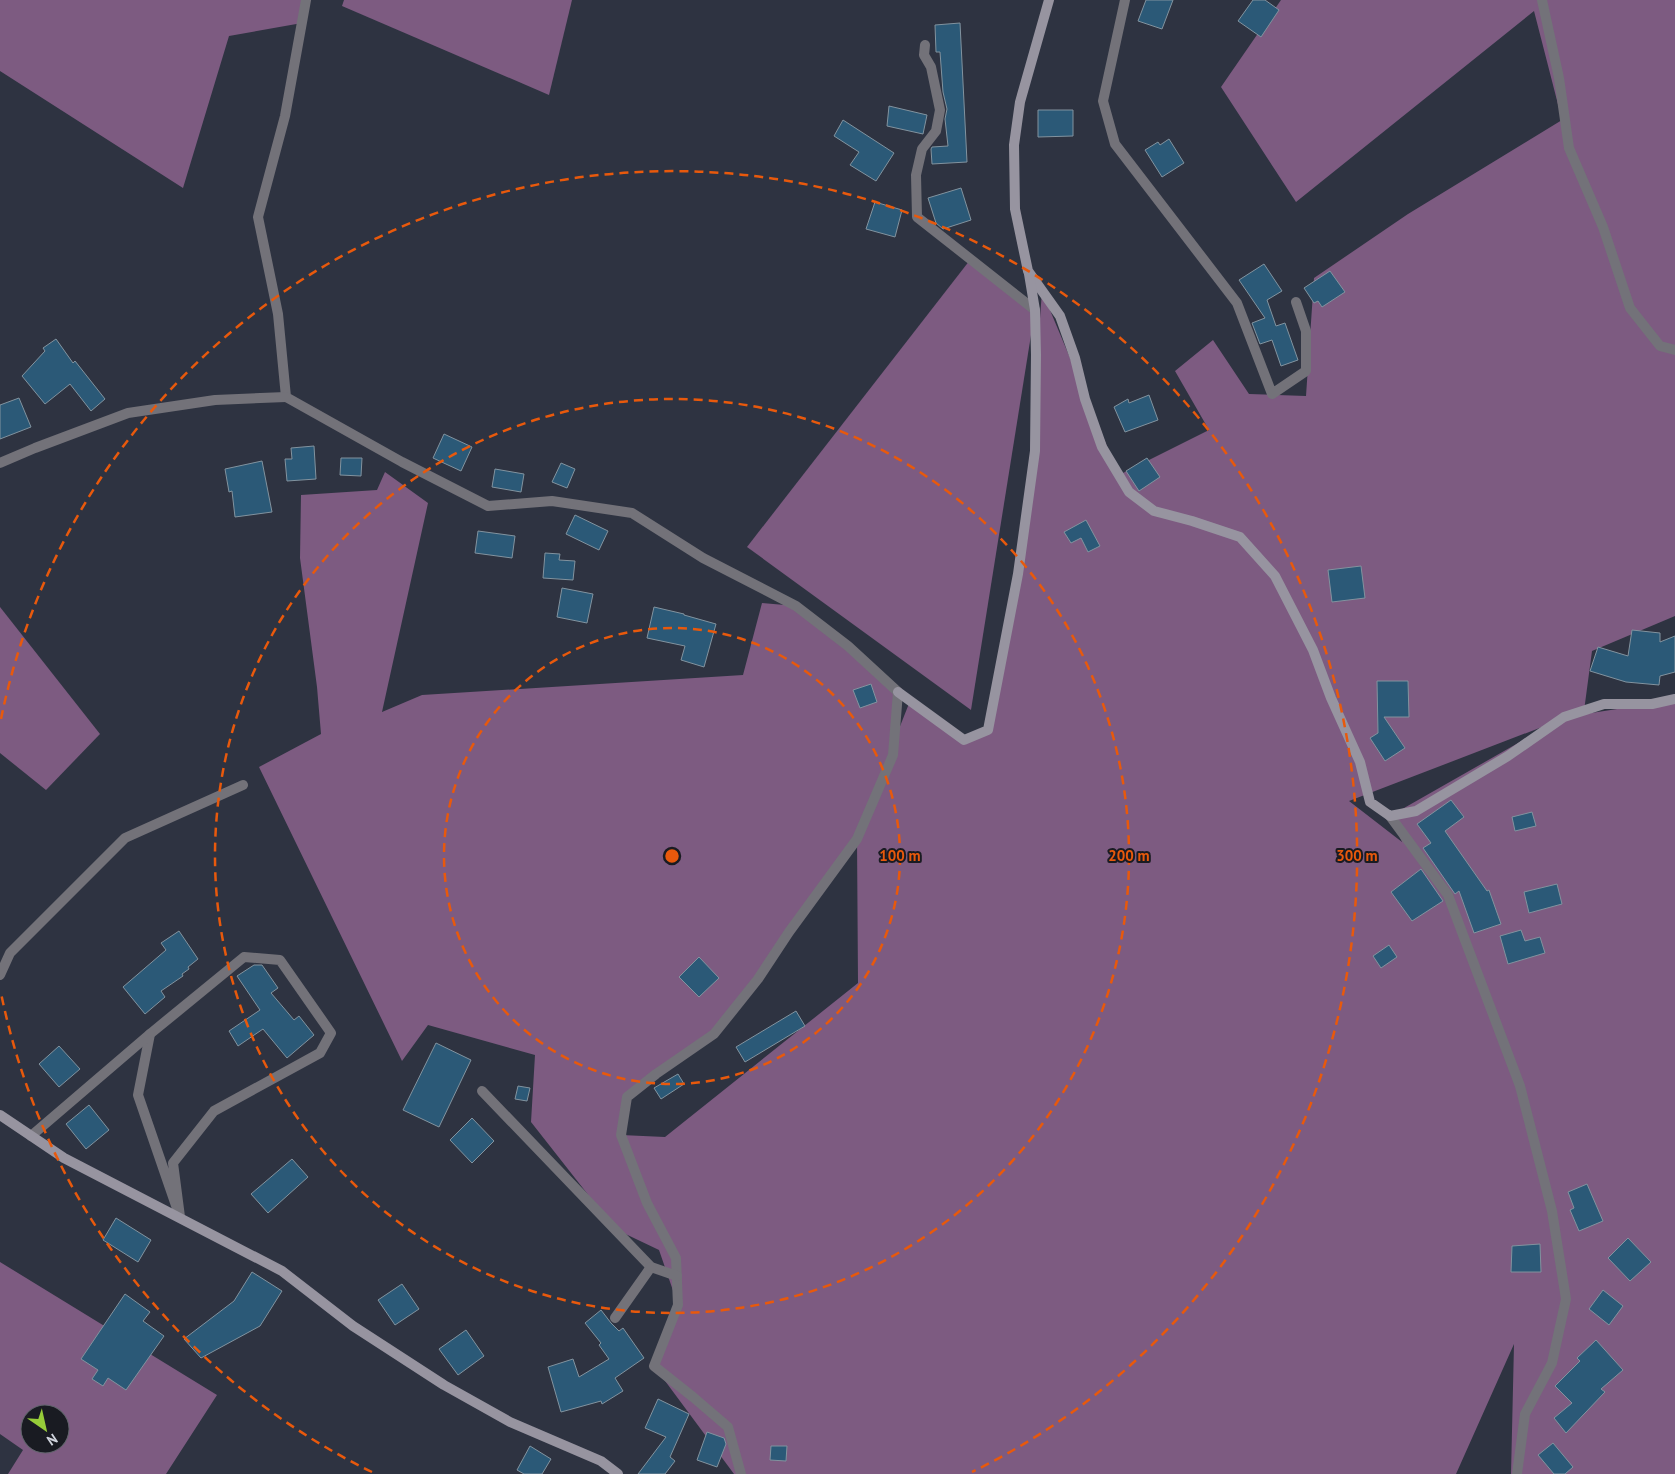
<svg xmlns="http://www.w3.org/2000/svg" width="1675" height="1474" font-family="'PT Sans',sans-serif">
<rect width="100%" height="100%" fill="#2e3341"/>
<!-- forest -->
<g fill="#7d5b81" fill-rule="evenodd">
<polygon points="0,0 306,0 302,23 229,36 183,188 0,71"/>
<polygon points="344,0 572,0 549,95 342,6"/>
<path d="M1281,0H1675V616L1592,651L1584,711L1572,716L1675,700V1474H1511L1514,1344L1456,1474H734L654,1366L678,1305L659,1250L615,1229L531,1122L535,1055L428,1025L402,1061L259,767L321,734L317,687L300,558L301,495L377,490L385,472L428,503L382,712L422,695L743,675L762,603L796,606L898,692L895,739L910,701L964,740L988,730L1025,523L1042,291L1119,475L1209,430L1175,371L1213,340L1249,394L1306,396L1314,278L1408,214L1562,120L1534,11L1296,202L1221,87ZM1555,722L1390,816L1402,842L1349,801ZM857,839L858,983L665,1137L621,1135L627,1097L714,1034Z"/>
<polygon points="970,260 1035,310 971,710 747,547"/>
<polygon points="0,607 100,734 46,790 0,753"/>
<path d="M0,1262L217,1395L166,1474H8L23,1450L0,1434ZM30,1414H60V1444H30Z"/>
</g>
<!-- building -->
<g fill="#2b5977" stroke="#82939f">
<polygon points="1146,0 1173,0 1162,29 1138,21"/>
<polygon points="1253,0 1265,0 1279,10 1261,37 1238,21"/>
<polygon points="960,23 967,162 932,164 931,149 932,147 948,146 945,119 947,109 943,92 940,52 936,52 935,25"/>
<polygon points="889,106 927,115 923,134 887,126"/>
<polygon points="1038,110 1073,110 1073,136 1038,137"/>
<polygon points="843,120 894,153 876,181 850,165 859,152 834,136"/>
<polygon points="1169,139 1184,163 1162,177 1145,150 1158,142 1160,145"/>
<polygon points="961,188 971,220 943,229 936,223 928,198"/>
<polygon points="875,202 902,210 895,237 866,229"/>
<polygon points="1264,264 1282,291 1267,300 1276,326 1285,323 1298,360 1281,366 1272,340 1260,344 1252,323 1265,318 1239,280"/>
<polygon points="1330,271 1345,292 1322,307 1318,301 1314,303 1304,288"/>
<polygon points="56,339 73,363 75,361 105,399 91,411 70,384 45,404 22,376 45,351 43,348"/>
<polygon points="1149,395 1158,420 1125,432 1114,407 1128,399 1129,403"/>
<polygon points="19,398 31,427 0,439 0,405"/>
<polygon points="444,434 472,447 461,471 433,458"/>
<polygon points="314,446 316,479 287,481 285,459 292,459 291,448"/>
<polygon points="341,458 362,458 361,476 340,475"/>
<polygon points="1147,458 1160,477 1139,491 1126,471"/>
<polygon points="262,461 272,512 235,517 232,491 229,492 225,469"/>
<polygon points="561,463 575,469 567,488 552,482"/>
<polygon points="495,469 524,474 521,492 492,487"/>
<polygon points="575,515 608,531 599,550 566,534"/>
<polygon points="1086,520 1100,546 1088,552 1081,538 1071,543 1064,532"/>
<polygon points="478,531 515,536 512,558 475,553"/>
<polygon points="545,553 560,554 559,560 575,561 573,580 543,578"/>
<polygon points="1361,566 1365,598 1332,602 1328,570"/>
<polygon points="562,588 593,594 587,623 557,617"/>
<polygon points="654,607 684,614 684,615 716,624 704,667 681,660 685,646 647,638"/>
<polygon points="1632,630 1660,633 1660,642 1675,636 1675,672 1660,676 1659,685 1626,682 1590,671 1598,647 1628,656"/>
<polygon points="1377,681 1408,681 1409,717 1384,717 1405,748 1385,761 1370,738 1378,733"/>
<polygon points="871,684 877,702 860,708 853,690"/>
<polygon points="1451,800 1464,817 1445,831 1487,891 1489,890 1501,924 1474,933 1459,891 1455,894 1423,848 1431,843 1417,824"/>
<polygon points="1532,812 1536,826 1515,831 1512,817"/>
<polygon points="1421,869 1443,901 1412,921 1391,892"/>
<polygon points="1557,884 1562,904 1529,913 1524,892"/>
<polygon points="1521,930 1525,941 1540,937 1545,953 1508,964 1500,936"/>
<polygon points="179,931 198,959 188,967 189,969 182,974 183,976 161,991 165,997 145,1014 123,987 166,950 161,943"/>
<polygon points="1389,945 1397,957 1381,968 1373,956"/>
<polygon points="699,957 719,978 699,997 679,977"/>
<polygon points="254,965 262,965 278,988 271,993 294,1020 299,1016 314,1035 287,1058 263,1029 238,1046 229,1031 260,1010 237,976"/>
<polygon points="796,1011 805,1026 745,1062 736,1047"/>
<polygon points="436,1043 471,1060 439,1127 403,1110"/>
<polygon points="59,1046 80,1069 59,1087 39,1064"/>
<polygon points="678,1074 684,1084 661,1099 654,1088"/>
<polygon points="518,1086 530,1088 527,1101 515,1099"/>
<polygon points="89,1105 109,1130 86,1149 66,1124"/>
<polygon points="472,1118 494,1141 472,1163 450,1140"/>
<polygon points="292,1159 308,1177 268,1213 251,1194"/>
<polygon points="1587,1184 1603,1221 1579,1231 1570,1210 1574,1208 1568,1192"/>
<polygon points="116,1218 151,1240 138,1262 103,1240"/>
<polygon points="1628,1238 1651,1262 1630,1281 1608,1258"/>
<polygon points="1540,1244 1541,1272 1511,1272 1512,1246"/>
<polygon points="252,1272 282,1291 260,1326 201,1358 184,1339 234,1301"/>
<polygon points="402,1284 419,1309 395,1325 378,1300"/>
<polygon points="1603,1290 1623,1306 1609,1325 1589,1309"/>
<polygon points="125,1294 150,1312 143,1321 164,1336 126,1390 108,1378 103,1386 92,1379 98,1370 81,1359"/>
<polygon points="601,1310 611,1323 619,1331 623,1328 644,1358 615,1378 623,1391 602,1404 601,1401 561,1412 548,1367 573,1359 579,1377 609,1359 599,1345 601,1343 585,1323"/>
<polygon points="466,1330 484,1356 458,1375 439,1349"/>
<polygon points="1596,1340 1623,1370 1601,1389 1605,1392 1566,1433 1554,1418 1572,1403 1555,1386 1580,1361 1577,1358"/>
<polygon points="658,1399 689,1414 670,1457 675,1461 665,1474 638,1474 666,1437 645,1428"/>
<polygon points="707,1432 724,1438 726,1444 717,1467 697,1460"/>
<polygon points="1553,1443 1573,1467 1565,1474 1554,1474 1538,1455"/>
<polygon points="530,1446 551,1459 542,1474 524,1474 517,1470"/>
<polygon points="771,1446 787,1446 786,1461 770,1460"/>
</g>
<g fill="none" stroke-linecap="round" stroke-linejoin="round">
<!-- street -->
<g stroke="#737279" stroke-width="10">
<polyline points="306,0 285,116 258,217 278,314 286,397 402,462 488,506 552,501 632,513 703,558 796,606 848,646 898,692 893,755 857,839 789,932 758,979 714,1034 656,1074 627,1097 621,1135 647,1203 676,1258 678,1305 654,1366 693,1397 728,1427 741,1474"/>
<polyline points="1125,0 1103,101 1115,144 1237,303 1272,394 1306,371 1306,331 1296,302"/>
<polyline points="1542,0 1559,78 1569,148 1603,227 1630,308 1660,346 1675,350"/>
<polyline points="925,45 924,55 931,67 940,110 936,131 922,149 916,175 917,217 1035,310"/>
<polyline points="0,463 35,448 128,413 215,400 286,397"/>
<polyline points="1390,816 1448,895 1520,1086 1552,1211 1566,1299 1552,1363 1525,1414 1517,1474"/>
<polygon points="244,957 280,960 331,1033 320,1053 214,1111 173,1163 180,1217 138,1095 150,1034"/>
<polyline points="0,975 10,953 125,838 243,785"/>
<polyline points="482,1091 651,1267 677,1276"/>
<polyline points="31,1136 150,1034"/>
<polyline points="615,1318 651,1267"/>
</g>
<!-- secondary -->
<g stroke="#9794a0" stroke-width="10">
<polyline points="1049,0 1020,102 1014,145 1015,209 1028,271 1060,316 1075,358 1085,399 1102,447 1129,492 1154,511 1192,521 1240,537 1275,576 1313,650 1331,698 1360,762 1370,802 1390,816 1416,811 1508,756 1564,717 1604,704 1652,704 1675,699"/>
<polyline points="898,692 964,740 988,730 1018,574 1035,451 1036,355 1035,310 1029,274"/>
<polyline points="0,1115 64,1158 282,1271 353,1326 444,1385 510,1422 601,1461 618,1474"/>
</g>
</g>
<!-- distance rings -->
<g fill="none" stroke="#e8590c" stroke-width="2.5" stroke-dasharray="9 6">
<circle cx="672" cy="856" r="228"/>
<circle cx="672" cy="856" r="457"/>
<path d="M372 1472A685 685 0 0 1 1 993M1 719A685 685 0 1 1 972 1472"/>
</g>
<circle cx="672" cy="856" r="8" fill="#e8590c" stroke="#191b22" stroke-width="2.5"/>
<g font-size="15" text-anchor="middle" font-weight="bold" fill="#e8590c" stroke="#191b22" stroke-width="4" stroke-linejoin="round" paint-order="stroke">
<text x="900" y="861">100 m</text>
<text x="1129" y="861">200 m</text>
<text x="1357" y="861">300 m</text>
</g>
<!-- north arrow -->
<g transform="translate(45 1429) rotate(146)"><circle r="24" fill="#191b22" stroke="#62656d"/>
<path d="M0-4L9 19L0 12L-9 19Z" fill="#96cc39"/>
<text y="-8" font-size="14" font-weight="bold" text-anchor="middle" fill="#d0d4dd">N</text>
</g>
</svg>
